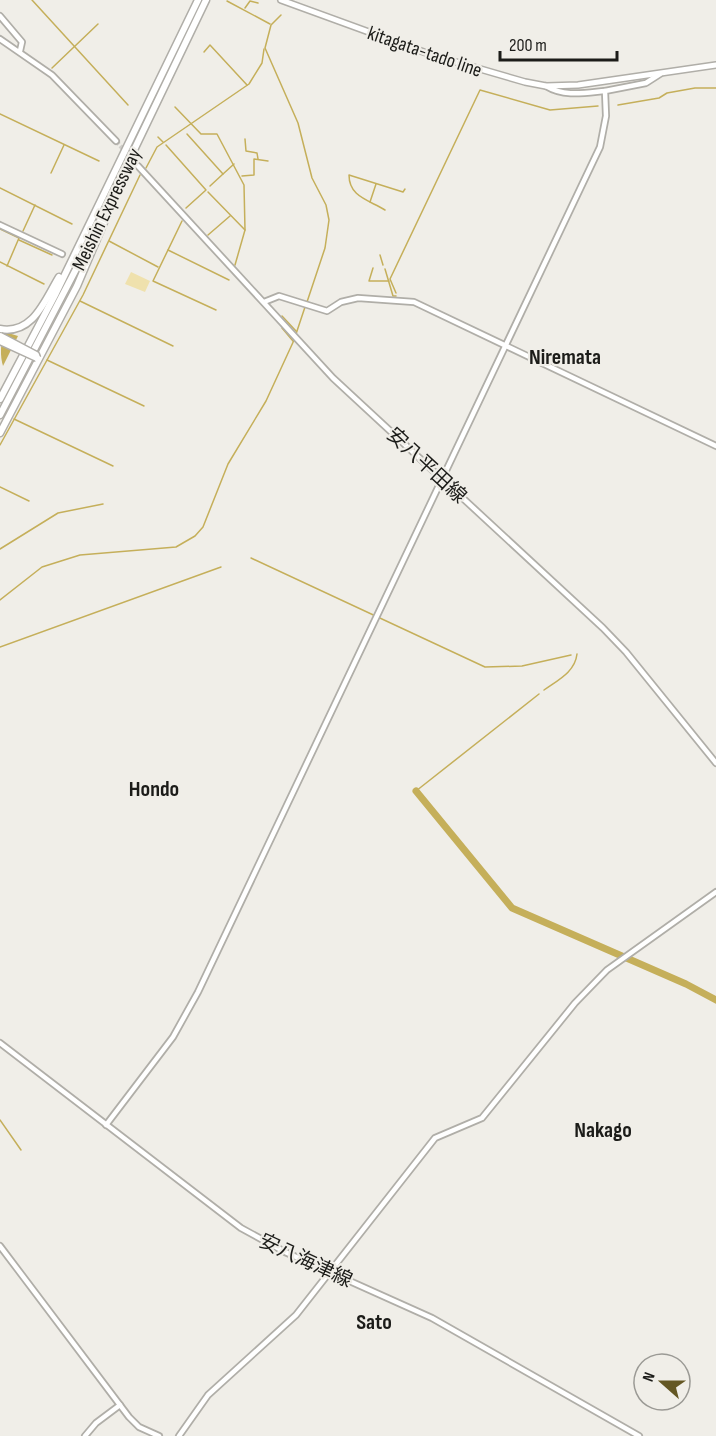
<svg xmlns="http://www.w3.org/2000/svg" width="716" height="1436" font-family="'Sofia Sans Condensed','Noto Sans JP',sans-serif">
<rect width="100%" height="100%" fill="#f0eee8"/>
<!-- green -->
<polygon fill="#efe1ad" points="131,272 150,281 145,292 125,284"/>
<!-- water -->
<path fill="#c5af5a" d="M5,332L18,336L3,366C0,357 0,341 5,332Z"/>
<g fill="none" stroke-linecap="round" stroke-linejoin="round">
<!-- stream -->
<g stroke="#c5af5a" stroke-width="1.5">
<polyline points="32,0 128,105"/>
<polyline points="227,1 270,24"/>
<polyline points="245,8 250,1 258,3"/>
<polyline points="281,15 271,25 265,48 298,123 312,178 326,205 329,220 325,248 307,302"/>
<polyline points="204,52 210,45 247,85"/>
<polyline points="52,68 98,24"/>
<polyline points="618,105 659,98 667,93 695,88 716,88"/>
<polyline points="175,107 201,134 217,134 244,185 245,230 235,265"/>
<polyline points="0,114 99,161"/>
<polyline points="187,134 223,174 234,164"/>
<polyline points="158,137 163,142"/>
<polyline points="245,139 246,151 257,153 258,159"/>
<polyline points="166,145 206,190 186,208"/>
<polyline points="146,168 157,147 249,84 262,63 264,49"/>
<polyline points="51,173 64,145"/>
<polyline points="242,176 254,175 254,159 268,161"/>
<polyline points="210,186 223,174"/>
<polyline points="0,188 72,224"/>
<polyline points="208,192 245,230"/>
<polyline points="370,202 376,184"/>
<path d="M385,210C369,200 349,197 349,175L403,192L405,189"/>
<polyline points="182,221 153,281 216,310"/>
<polyline points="0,229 19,238 7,266"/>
<polyline points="23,231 35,205"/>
<polyline points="208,235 230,216"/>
<polyline points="19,240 52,255"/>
<polyline points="109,241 158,267"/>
<polyline points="168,250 229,280"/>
<polyline points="380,255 383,265"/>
<polyline points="0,262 44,284"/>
<polyline points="373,268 369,281 389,281"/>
<polyline points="385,269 393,296 396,296"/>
<polyline points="396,293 390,279 480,90 550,110 598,106"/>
<polyline points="80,301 173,346"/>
<polyline points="282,316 296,331"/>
<polyline points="282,328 293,341"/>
<polyline points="296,334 305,307"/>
<polyline points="47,360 144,406"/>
<polyline points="14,419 113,466"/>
<polyline points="0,445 83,295 140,175"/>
<polyline points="0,487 29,501"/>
<polyline points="0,549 58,513 103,504"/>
<polyline points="251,558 485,667 522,666 571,655"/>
<polyline points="0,600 42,567 80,555 176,547 195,536 203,527 228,464 266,401 295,338"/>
<polyline points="0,647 221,567"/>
<path d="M544,690C558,680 575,672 577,654"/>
<polyline points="416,791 539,694"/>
<polyline points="0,1120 21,1150"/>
</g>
<!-- river -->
<polyline stroke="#c5af5a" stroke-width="7" points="416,791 512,908 686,984 716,1000"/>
<!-- secondary-tunnel -->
<polyline stroke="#d0cec9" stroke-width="4.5" stroke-dasharray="4.5 2" stroke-linecap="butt" points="116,141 138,166"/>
<defs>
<g id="secondary">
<polyline points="0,16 22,42 20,51"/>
<polyline points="0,39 52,75 116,141"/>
<path d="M546,86C564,97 584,93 605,91"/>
<polyline points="138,166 333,378 603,628 626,652 716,763"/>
<polyline points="0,225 62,254"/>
<polyline points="264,302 279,296 327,311 341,302 358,298 414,302 716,446"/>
<polyline points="0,1043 241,1228 285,1252 432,1318 639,1436"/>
<polyline points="106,1125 173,1037 198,992 600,147 606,116 605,91 646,83 660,74"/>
<polyline points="0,1246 129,1417 139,1427 159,1436"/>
<polyline points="85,1436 96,1423 120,1405"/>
<polyline points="179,1436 208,1395 296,1315 435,1138 482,1118 575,1003 607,970 716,892"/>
</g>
<polyline id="primary" points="281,0 432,55 525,82 546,86 578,85 716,65"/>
<g id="highway">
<path d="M0,329C33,335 45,300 59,277"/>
<polyline points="0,399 56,293 198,0"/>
<polyline points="0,415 86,250 206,0"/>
<polyline points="0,433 77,286 108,213"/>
</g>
</defs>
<!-- secondary casing -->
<use href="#secondary" stroke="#b0aea8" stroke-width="8"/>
<!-- primary casing -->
<use href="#primary" stroke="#b0aea8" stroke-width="8"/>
<!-- highway casing -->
<use href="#highway" stroke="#b0aea8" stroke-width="9"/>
<!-- secondary -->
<use href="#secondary" stroke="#fff" stroke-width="4.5"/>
<!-- primary -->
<use href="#primary" stroke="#fff" stroke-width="5"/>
<!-- highway -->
<use href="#highway" stroke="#fff" stroke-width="6"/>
<defs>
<g id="highway-bridge">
<polyline points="0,336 36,355 37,358"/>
<polyline points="0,341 37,358"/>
</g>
</defs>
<!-- highway-bridge casing -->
<use href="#highway-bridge" stroke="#b0aea8" stroke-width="9" stroke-linecap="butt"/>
<!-- highway-bridge -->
<use href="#highway-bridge" stroke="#fff" stroke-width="6"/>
</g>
<g text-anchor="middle" stroke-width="4.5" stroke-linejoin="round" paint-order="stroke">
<!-- street labels -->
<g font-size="20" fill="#1c1c19" stroke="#f0eee8">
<text transform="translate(425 51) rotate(19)" y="7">kitagata-tado line</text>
<text transform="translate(106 209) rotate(-64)" y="7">Meishin Expressway</text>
<text transform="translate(427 465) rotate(43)" y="7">安八平田線</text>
<text transform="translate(306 1260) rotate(25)" y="7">安八海津線</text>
</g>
<!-- quarter labels -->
<g font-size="22" font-weight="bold" fill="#1c1c19" stroke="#f0eee8">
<text x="565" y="364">Niremata</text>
<text x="154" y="796">Hondo</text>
<text x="603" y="1137">Nakago</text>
<text x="374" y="1329">Sato</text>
</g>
</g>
<!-- north arrow -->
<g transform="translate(662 1382) rotate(291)"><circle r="28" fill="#f0eee8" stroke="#9b9a95" stroke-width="1.5"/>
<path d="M0-4.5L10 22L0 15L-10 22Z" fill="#645723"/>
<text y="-9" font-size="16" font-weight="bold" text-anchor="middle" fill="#1c1c19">N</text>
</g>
<!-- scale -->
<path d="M500 51v9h117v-9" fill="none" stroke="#1c1c19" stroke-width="3"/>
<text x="509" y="51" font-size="18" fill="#1c1c19" stroke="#f0eee8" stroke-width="4.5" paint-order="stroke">200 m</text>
</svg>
